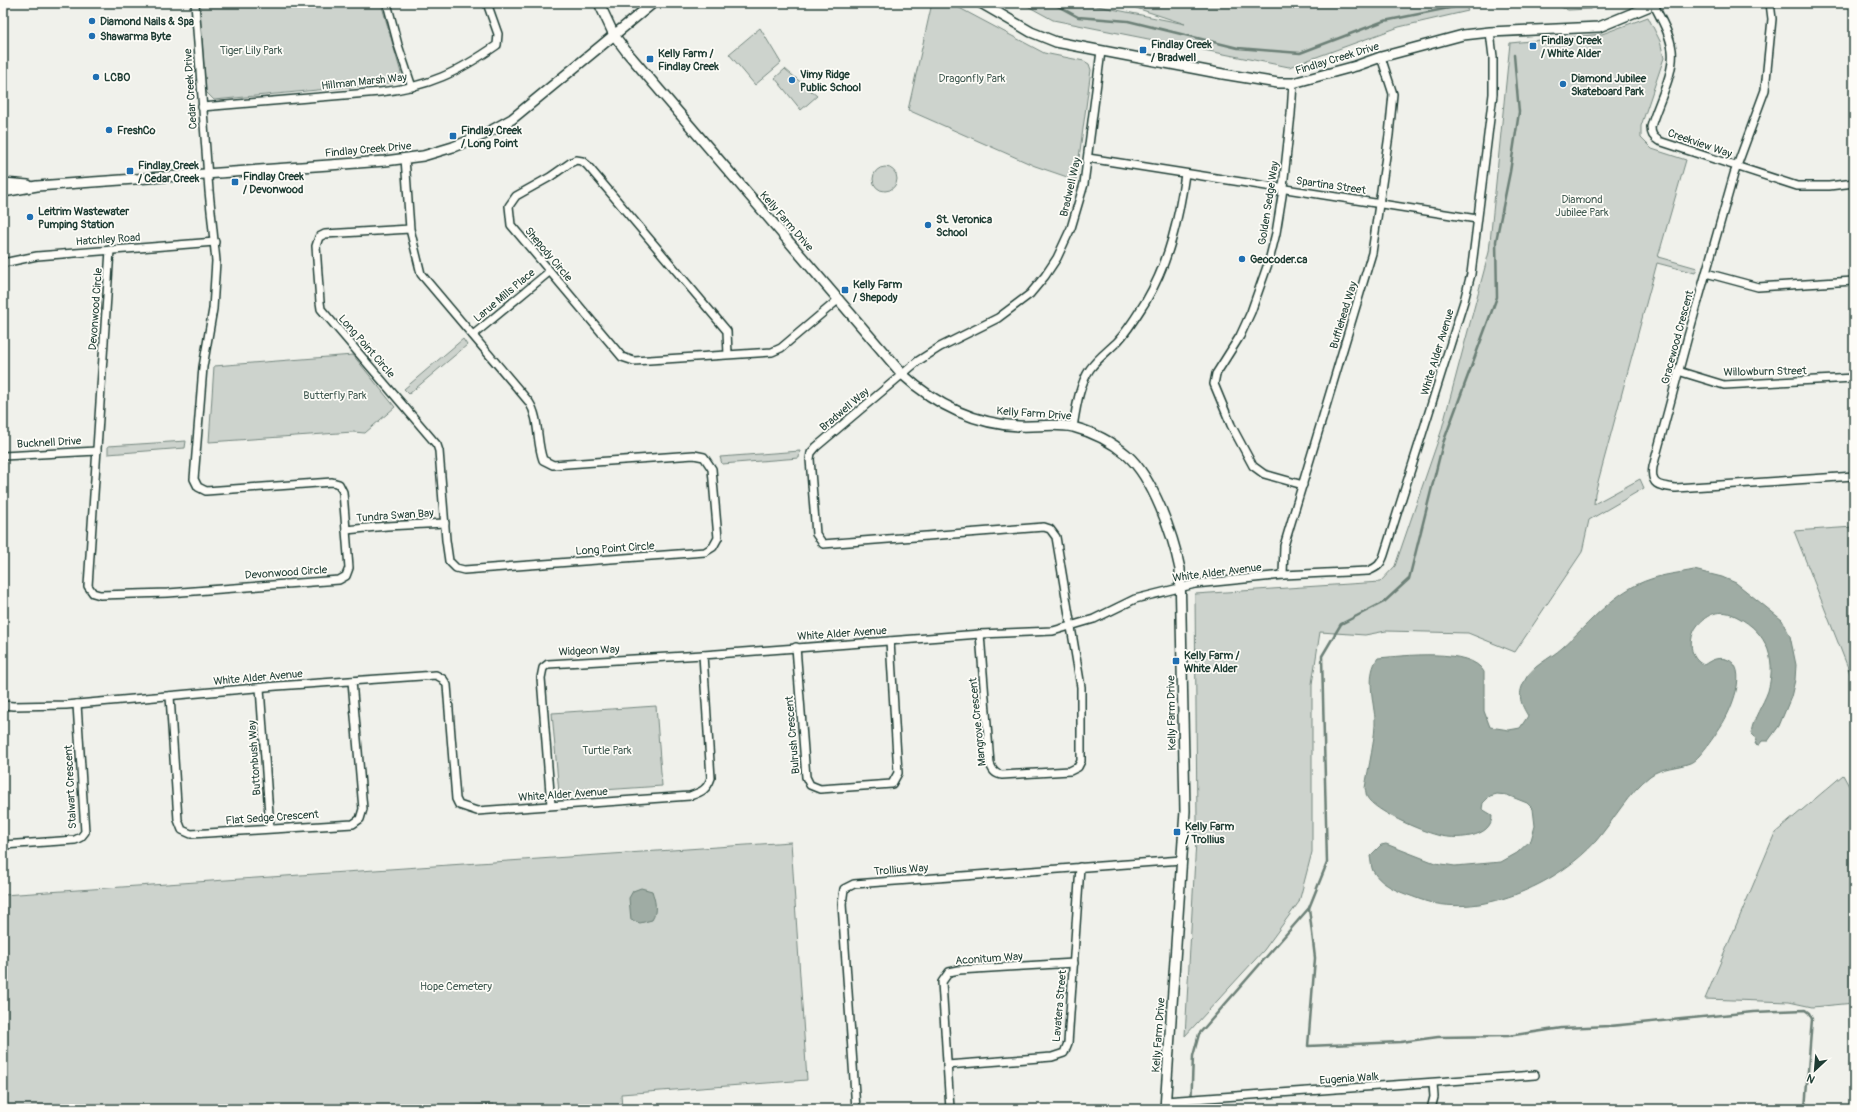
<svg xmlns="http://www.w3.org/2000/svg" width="1857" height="1112" font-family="Pangolin,sans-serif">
<rect width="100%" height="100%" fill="#f0f1eb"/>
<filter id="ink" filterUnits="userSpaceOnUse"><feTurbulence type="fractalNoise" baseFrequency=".025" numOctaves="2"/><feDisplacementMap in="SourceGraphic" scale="8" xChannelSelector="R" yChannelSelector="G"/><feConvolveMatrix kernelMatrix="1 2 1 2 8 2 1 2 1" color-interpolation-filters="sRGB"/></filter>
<g filter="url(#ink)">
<!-- green -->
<g fill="#cdd3cd" stroke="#768880">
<polygon points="199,3 381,3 401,73 397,81 390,83 214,100 206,92"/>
<polygon points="932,3 950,3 1044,53 1084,61 1089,64 1091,70 1076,180 1035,166 908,110"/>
<polygon points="1022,3 1083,3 1185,24 1121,3 1464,3 1468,11 1399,27 1289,67 1053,20"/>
<polygon points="1552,3 1602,3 1590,9 1568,10"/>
<polygon points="1648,17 1660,41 1664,58 1641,126 1641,138 1652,149 1686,160 1658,257 1697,268 1695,273 1657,263 1595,493 1594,504 1640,479 1644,488 1589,520 1582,552 1515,652 1468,633 1386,631 1365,635 1320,632 1312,684 1312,852 1299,902 1264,950 1185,1036 1197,823 1195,594 1380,582 1395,566 1441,432 1489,252 1510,43 1602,34"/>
<polygon points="760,28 781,63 755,85 729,54"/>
<polygon points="785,69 817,96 801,110 775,78"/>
<circle cx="885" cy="179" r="12"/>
<polygon points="463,339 467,345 409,394 404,389"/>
<polygon points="353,355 395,407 365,433 353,432 209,442 214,366"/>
<polygon points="186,441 185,448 108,454 108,446"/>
<polygon points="800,451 799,458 722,464 720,457"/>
<polygon points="1854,527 1854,683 1794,531"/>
<polygon points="656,706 662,786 559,793 552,713"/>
<polygon points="1843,775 1854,795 1854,1003 1812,1007 1789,1002 1705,999 1775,833"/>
<polygon points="791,842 807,1080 621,1094 622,1109 493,1109 493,1104 428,1109 3,1109 3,895"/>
</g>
<!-- water -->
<g fill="#9faca4" stroke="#6c8077">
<path d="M1694,570L1722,577L1736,583L1782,620L1790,636L1796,665L1795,680L1791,697L1779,726L1768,741H1762L1759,745L1755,744L1757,739L1751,733C1753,718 1763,705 1768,691C1778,655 1764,628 1731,614C1717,609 1705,616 1697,626C1688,638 1689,659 1704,665C1711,660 1717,657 1726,659C1751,666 1730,713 1721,726C1715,735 1699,760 1690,763C1677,768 1662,767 1650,776C1628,793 1614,820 1596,841C1557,885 1477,921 1419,899C1403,893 1382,887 1373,871C1371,867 1371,861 1370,856L1381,845L1386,844L1435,863L1455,866L1501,862L1517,853L1531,840L1535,826L1533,809L1527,803L1507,795L1497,794L1490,796L1483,803L1482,809L1492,815C1493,839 1453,840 1437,835C1421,831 1374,811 1367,797C1366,795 1366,791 1365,788C1368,769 1376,736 1375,718C1373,700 1366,673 1378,658C1402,656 1471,647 1484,672V711L1490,727L1509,730L1520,728L1528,716C1521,704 1517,696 1524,682C1531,666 1550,659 1562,648C1590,623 1615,590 1651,579C1665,574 1680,573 1694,570Z"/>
<path d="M641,888L652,891C655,900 658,911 652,920L640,923L631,920L629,898L633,891Z"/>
</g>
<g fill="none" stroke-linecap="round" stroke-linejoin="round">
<!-- stream -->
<g stroke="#6c8077" stroke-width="2.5">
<polyline points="1052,3 1078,17 1128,21 1238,48 1300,53 1384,21 1464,5"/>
<polyline points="1485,3 1490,3"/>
<polyline points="1510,3 1510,7"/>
<polyline points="1309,908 1315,958 1308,1046 1401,1042 1438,1037 1508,1036 1562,1028 1610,1026 1753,1012 1805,1010 1809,1013 1812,1019 1805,1109"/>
<polyline points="1191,1109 1193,1056 1199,1034 1309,908 1327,863 1322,656 1341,624 1384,602 1409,579 1443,443 1497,297 1496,241 1510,172 1519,112 1514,55"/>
</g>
<defs>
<g id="minor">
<polyline points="387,3 398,45 412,87"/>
<path d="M1770,3L1772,19L1765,90L1734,174L1687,340L1653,467C1650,486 1660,486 1676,488L1854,476"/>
<path d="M1654,5C1661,19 1670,34 1672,50C1675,74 1657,104 1651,127C1651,134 1653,137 1659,141L1797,186H1829L1854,183"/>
<polyline points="1293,83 1291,114 1282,196 1276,233 1269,261 1251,312 1240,336 1216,374 1214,384 1231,425 1253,466 1264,474 1303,485"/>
<path d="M202,107L380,92C429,87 458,72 497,45L498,34L487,3"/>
<path d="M405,158L410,229L421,274L529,402C540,419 536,441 543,460L553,465L694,455L704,457L712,469L718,538L713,547L705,552L464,570L456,568L449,561L446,540L439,451L437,445L321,309L320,302L316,246L319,237L325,234L410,229"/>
<polyline points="1088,158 1477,219"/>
<polyline points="110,250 88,586 93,593 100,595 168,593 339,580 346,576 349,568 343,492 339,484 332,482 206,491 198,487 194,479 203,367 213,309 216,261 209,191 195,3"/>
<polyline points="3,263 37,256 215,242"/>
<polyline points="1706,273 1758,287 1854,281"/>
<polyline points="473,335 549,272"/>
<polyline points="728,355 727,331 587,165 582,161 576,160 570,163 550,177 516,196 509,206 511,225 622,357 634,361 772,352 781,348 839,299"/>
<polyline points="1678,371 1724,385 1854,378"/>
<path d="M1073,427C1076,409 1079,385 1090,369C1097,359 1109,350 1118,341C1129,329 1137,315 1146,301C1169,262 1179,218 1185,174"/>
<polyline points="3,456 97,451"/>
<polyline points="346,530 387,526 445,523"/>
<polyline points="1283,575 1284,546 1372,253 1389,135 1393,94 1381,57"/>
<path d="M980,634L990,764C993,771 995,774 1002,775L1070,771L1078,767L1081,761V687L1056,537L1050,529L1044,527L823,544L816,534L810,459L811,453L816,447L918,361L940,347L998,318L1030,294L1045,276L1057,258L1071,228L1084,184L1101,51"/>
<polyline points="796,647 806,777 810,785 820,789 892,784 898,773 890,641"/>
<polyline points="260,688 270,828"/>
<polyline points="170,696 178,820 182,830 191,834 353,824 360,819 363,809 352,681"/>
<path d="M3,705L13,706L66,705L277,686L436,675L443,679L447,685L456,799L459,805L477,811L690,796C701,792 707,790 711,778L703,655"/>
<path d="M551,805L541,678L543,668L548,664L703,655L980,634L1053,631L1094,619L1135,599L1195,584L1283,575L1368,571C1378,567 1381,564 1384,555L1464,301L1471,274L1493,94V57L1490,32"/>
<polyline points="3,845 75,840 81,837 85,832 77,704"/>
<polyline points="947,1065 1052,1057 1064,1053 1068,1043 1080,867"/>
<polyline points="1165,1101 1535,1075"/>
<polyline points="856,1109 842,904 844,889 854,884 1182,860"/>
<polyline points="950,1109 942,982 949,972 959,970 1074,963"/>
<polyline points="1431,1109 1434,1097 1433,1083"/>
</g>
<g id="tertiary">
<path d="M599,3L614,35L626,51L902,374C935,404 973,424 1019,426C1037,427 1055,423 1073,427C1092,432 1112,442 1127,455C1153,478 1173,535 1180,569L1185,811L1165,1109"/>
<polyline points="981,3 1031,32 1056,42 1223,74 1278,83 1293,83 1356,66 1381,57 1463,35 1490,32 1599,27 1657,3"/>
<polyline points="3,183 28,185"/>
<polyline points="3,192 37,186 385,161 423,156 453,147 483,135 512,119 653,3"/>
</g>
</defs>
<!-- minor casing -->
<use href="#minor" stroke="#1f3d34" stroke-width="10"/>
<!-- tertiary casing -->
<use href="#tertiary" stroke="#1f3d34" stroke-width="12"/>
<!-- minor -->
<use href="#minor" stroke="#fdfcf7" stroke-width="7"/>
<!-- tertiary -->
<use href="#tertiary" stroke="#fdfcf7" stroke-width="9"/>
</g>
</g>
<!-- markers -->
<g fill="#1f6fb2" stroke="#fdfcf7" stroke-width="1.5">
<circle cx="92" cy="21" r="4"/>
<circle cx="92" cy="36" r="4"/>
<rect x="1529" y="42" width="8" height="8" rx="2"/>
<rect x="1139" y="46" width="8" height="8" rx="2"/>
<rect x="646" y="55" width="8" height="8" rx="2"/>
<circle cx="96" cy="77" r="4"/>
<circle cx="792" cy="80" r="4"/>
<circle cx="1563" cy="84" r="4"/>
<circle cx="109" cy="130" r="4"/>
<rect x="449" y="132" width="8" height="8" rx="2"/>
<rect x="126" y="167" width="8" height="8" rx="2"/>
<rect x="231" y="178" width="8" height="8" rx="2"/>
<circle cx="30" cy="217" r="4"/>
<circle cx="928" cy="225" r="4"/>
<circle cx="1242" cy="259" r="4"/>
<rect x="841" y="286" width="8" height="8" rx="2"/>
<rect x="1172" y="657" width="8" height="8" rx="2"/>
<rect x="1173" y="828" width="8" height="8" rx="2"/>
</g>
<g text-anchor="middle" stroke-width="3.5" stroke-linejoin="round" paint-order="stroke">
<!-- poi labels -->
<g font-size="11" font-weight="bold" fill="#1f3d34" stroke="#fdfcf7" text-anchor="start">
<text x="100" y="25">Diamond Nails &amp; Spa</text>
<text x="100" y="40">Shawarma Byte</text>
<text x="1541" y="44">Findlay Creek<tspan x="1541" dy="13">/ White Alder</tspan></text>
<text x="1151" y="48">Findlay Creek<tspan x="1151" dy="13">/ Bradwell</tspan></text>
<text x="658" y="57">Kelly Farm /<tspan x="658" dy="13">Findlay Creek</tspan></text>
<text x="800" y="78">Vimy Ridge<tspan x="800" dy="13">Public School</tspan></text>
<text x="104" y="81">LCBO</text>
<text x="1571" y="82">Diamond Jubilee<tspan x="1571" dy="13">Skateboard Park</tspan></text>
<text x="117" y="134">FreshCo</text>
<text x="461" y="134">Findlay Creek<tspan x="461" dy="13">/ Long Point</tspan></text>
<text x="138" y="169">Findlay Creek<tspan x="138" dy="13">/ Cedar Creek</tspan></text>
<text x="243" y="180">Findlay Creek<tspan x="243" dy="13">/ Devonwood</tspan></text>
<text x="38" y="215">Leitrim Wastewater<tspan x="38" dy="13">Pumping Station</tspan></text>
<text x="936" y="223">St. Veronica<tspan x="936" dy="13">School</tspan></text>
<text x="1250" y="263">Geocoder.ca</text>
<text x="853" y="288">Kelly Farm<tspan x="853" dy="13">/ Shepody</tspan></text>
<text x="1184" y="659">Kelly Farm /<tspan x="1184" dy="13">White Alder</tspan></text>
<text x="1185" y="830">Kelly Farm<tspan x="1185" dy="13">/ Trollius</tspan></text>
</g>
<!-- park labels -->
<g font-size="11" fill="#425b53" stroke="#fdfcf7">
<text x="251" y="54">Tiger Lily Park</text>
<text x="972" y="82">Dragonfly Park</text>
<text x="1582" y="203">Diamond<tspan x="1582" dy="13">Jubilee Park</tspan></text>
<text x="335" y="399">Butterfly Park</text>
<text x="607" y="754">Turtle Park</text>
<text x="456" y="990">Hope Cemetery</text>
</g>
<!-- street labels -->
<g font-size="11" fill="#1f3d34" stroke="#fdfcf7">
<text transform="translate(1337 58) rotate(-17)" y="4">Findlay Creek Drive</text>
<text transform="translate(364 81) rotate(-6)" y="4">Hillman Marsh Way</text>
<text transform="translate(190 89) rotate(-94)" y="4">Cedar Creek Drive</text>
<text transform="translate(1700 143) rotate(19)" y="4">Creekview Way</text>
<text transform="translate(368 149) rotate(-5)" y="4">Findlay Creek Drive</text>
<text transform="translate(1331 185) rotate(8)" y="4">Spartina Street</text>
<text transform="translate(1070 187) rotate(-77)" y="4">Bradwell Way</text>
<text transform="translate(1268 203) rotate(-81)" y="4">Golden Sedge Way</text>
<text transform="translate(787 221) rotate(49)" y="4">Kelly Farm Drive</text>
<text transform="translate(108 239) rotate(-4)" y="4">Hatchley Road</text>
<text transform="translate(549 254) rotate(50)" y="4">Shepody Circle</text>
<text transform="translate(504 295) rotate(-40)" y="4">Larue Mills Place</text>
<text transform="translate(95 309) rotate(-86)" y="4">Devonwood Circle</text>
<text transform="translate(1343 315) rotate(-73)" y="4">Bufflehead Way</text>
<text transform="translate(1677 337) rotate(-75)" y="4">Gracewood Crescent</text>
<text transform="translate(367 346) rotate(49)" y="4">Long Point Circle</text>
<text transform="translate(1437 352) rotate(-73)" y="4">White Alder Avenue</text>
<text transform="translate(1765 371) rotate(-1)" y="4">Willowburn Street</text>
<text transform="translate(844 409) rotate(-40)" y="4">Bradwell Way</text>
<text transform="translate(1034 413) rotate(4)" y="4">Kelly Farm Drive</text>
<text transform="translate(49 442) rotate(-3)" y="4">Bucknell Drive</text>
<text transform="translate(395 515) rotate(-4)" y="4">Tundra Swan Bay</text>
<text transform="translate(615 548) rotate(-4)" y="4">Long Point Circle</text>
<text transform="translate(286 572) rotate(-4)" y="4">Devonwood Circle</text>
<text transform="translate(1217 572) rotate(-7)" y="4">White Alder Avenue</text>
<text transform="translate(842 633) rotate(-4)" y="4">White Alder Avenue</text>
<text transform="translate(589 650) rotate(-3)" y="4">Widgeon Way</text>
<text transform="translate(258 677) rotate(-5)" y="4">White Alder Avenue</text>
<text transform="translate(1171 713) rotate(-91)" y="4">Kelly Farm Drive</text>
<text transform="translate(977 722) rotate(-96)" y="4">Mangrove Crescent</text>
<text transform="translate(792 735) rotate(-95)" y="4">Bulrush Crescent</text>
<text transform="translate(254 758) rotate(-94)" y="4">Buttonbush Way</text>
<text transform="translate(70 787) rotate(-93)" y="4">Stalwart Crescent</text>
<text transform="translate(563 794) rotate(-4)" y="4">White Alder Avenue</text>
<text transform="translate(272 817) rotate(-4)" y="4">Flat Sedge Crescent</text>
<text transform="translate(901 869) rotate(-4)" y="4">Trollius Way</text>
<text transform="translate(989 958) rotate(-4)" y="4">Aconitum Way</text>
<text transform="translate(1059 1006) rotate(-85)" y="4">Lavatera Street</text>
<text transform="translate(1158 1035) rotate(-86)" y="4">Kelly Farm Drive</text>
<text transform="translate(1349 1078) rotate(-4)" y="4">Eugenia Walk</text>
</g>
</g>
<!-- margin -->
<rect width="1857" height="1112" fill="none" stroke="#fdfcf7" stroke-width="16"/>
<rect x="8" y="8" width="1841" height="1096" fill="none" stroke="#1f3d34" stroke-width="1.5" filter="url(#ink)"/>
<!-- north arrow -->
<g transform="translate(1815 1070) rotate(206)" stroke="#fdfcf7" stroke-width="3" paint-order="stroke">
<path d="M0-3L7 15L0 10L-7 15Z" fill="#1f3d34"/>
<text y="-6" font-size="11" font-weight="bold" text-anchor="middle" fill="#1f3d34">N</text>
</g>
</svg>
